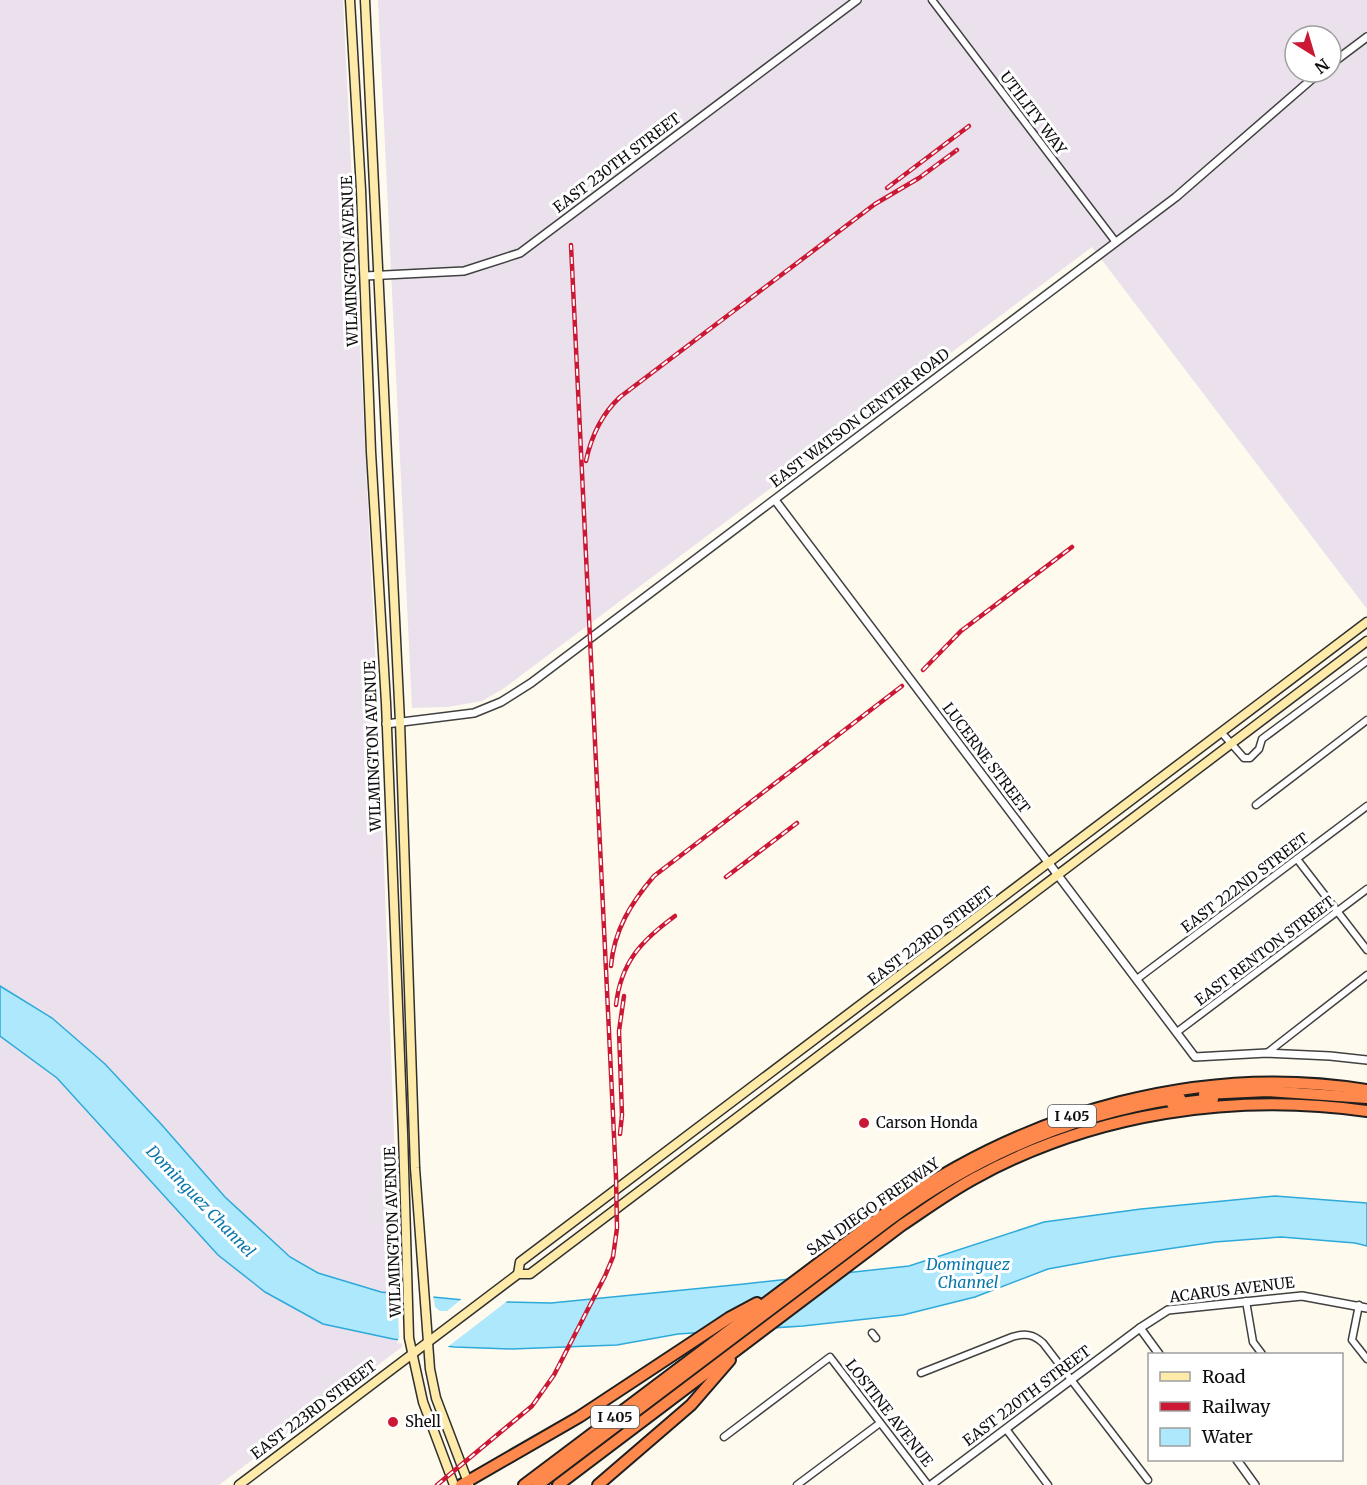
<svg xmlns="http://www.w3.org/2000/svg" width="1367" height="1485" font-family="Merriweather,serif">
<rect width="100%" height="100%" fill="#fffaee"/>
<!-- industrial -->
<g fill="#eae1ed" fill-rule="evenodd">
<polygon points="0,0 343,0 379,731 402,1347 219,1485 0,1485"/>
<path d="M378,0H1367V609L1092,247L503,689L482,701L448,707L412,708ZM1295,36H1331V72H1295Z"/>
</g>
<!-- water -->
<polygon fill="#ade8fc" stroke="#2da9da" stroke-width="1.5" points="0,986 52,1018 105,1064 161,1124 225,1197 290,1257 318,1273 381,1292 474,1301 551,1303 744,1284 909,1266 1044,1222 1141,1209 1275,1196 1367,1203 1367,1246 1355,1243 1281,1237 1215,1242 1113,1257 1048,1269 975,1297 903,1315 803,1326 678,1334 617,1345 512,1349 454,1347 393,1339 323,1324 265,1292 218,1255 57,1078 0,1036"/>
<!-- pier -->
<polygon fill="#fffaee" points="397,1290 433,1295 435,1307 440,1311 447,1311 464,1297 510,1299 445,1349 397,1343 399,1337"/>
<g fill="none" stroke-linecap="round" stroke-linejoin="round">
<defs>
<g id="minor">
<polyline points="932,0 1115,241"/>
<polyline points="1221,732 1244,758 1250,758 1259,749 1262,739 1367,661"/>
<polyline points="1256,805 1367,720"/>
<polyline points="1297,859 1367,950"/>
<polyline points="1137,979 1367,806"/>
<polyline points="1177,1032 1367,889"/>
<polyline points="1267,1053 1367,975"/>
<polyline points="1246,1301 1253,1342 1262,1354"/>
<polyline points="1359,1305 1352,1340 1367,1359"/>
<polyline points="872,1333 876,1338"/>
<path d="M921,1373L1012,1337C1025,1333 1033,1334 1043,1343L1148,1480"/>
<polyline points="1006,1429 1048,1485"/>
<polyline points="724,1437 830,1357 928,1485"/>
<polyline points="797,1485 880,1423"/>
</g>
<g id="tertiary">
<polyline points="1331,64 1367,37"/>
<polyline points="365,276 464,271 520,253 857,0"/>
<polyline points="775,500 1195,1057 1267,1053 1330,1056 1367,1060"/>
<polyline points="386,724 474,713 501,702 531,683 1176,197 1320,72"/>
<polyline points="1140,1328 1159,1354"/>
<polyline points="1237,1460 1255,1485"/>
<polyline points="931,1485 1140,1328 1168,1310 1302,1296 1367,1308"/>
</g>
<g id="secondary">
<polyline points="350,0 361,190 371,452 386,703 403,1133 409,1338 423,1402 454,1485"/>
<polyline points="365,0 400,722 415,1168 430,1369 436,1398 469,1485"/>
<polyline points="518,1274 520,1262 1367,622"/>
<polyline points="239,1485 518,1274 530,1274 1367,641"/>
</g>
<g id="motorway">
<polyline points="1204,1094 1268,1091 1367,1098"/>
<polyline points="1172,1104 1213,1099"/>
<polyline points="461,1485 579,1417 729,1318 757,1303"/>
<path d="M524,1485L896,1205C1031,1111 1202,1063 1367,1090"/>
<path d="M538,1485L888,1221C974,1157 1073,1114 1180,1098"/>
<path d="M558,1485L902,1225C926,1209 949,1192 975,1178C1093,1113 1234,1092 1367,1111"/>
<polyline points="598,1485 691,1405 730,1360"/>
</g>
</defs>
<!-- minor casing -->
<use href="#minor" stroke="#414141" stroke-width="9"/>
<!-- tertiary casing -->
<use href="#tertiary" stroke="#414141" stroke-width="10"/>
<!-- secondary casing -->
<use href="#secondary" stroke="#303030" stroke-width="11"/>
<!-- motorway casing -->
<use href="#motorway" stroke="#1f1f1f" stroke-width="14"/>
<!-- minor -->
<use href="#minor" stroke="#fff" stroke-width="6"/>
<!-- tertiary -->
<use href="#tertiary" stroke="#fff" stroke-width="7"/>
<!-- secondary -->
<use href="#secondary" stroke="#ffeba9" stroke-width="8"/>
<!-- motorway -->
<use href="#motorway" stroke="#ff894c" stroke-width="10"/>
<defs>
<g id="rail">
<polyline points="887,188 969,126"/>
<path d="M586,461C591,437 602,414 620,397L875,204L919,178L957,150"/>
<polyline points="923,670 961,631 1072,547"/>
<polyline points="726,877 797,823"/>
<path d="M611,966C614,930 631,903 654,876L902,686"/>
<path d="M616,1005C621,962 641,941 675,916"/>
<polyline points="620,1134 622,1115 619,1031 624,996"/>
<polyline points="437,1485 532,1406 554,1375 605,1276 613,1257 617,1228 616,1177 571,245"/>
</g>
</defs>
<!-- rail casing -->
<use href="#rail" stroke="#cb1835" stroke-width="4.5"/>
<!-- rail -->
<use href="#rail" stroke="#fff" stroke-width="2" stroke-dasharray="7" stroke-linecap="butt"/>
</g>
<!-- markers -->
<g fill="#cb1835" stroke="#fff" stroke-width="2">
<circle cx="864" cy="1123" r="6"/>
<circle cx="393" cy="1422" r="6"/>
</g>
<g text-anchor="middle" stroke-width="6" stroke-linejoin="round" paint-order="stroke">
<!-- shield labels -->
<g fill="#fff" stroke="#565656" stroke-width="1.5">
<rect x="1048" y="1105" width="48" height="22" rx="4.5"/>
<rect x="591" y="1406" width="48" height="22" rx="4.5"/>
</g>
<g font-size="14" font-weight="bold" fill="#0e0e0e">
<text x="1072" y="1121">I 405</text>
<text x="615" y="1422">I 405</text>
</g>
<!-- street labels -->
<g font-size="15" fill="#0e0e0e" stroke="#fff">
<text transform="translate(1033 113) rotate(53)" y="5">UTILITY WAY</text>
<text transform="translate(617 163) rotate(-37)" y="5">EAST 230TH STREET</text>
<text transform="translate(350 261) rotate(-92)" y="5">WILMINGTON AVENUE</text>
<text transform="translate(860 418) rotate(-37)" y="5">EAST WATSON CENTER ROAD</text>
<text transform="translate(373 746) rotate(-92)" y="5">WILMINGTON AVENUE</text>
<text transform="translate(986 758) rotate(53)" y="5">LUCERNE STREET</text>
<text transform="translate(1245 883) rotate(-37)" y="5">EAST 222ND STREET</text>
<text transform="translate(931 936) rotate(-37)" y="5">EAST 223RD STREET</text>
<text transform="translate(1265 951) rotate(-37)" y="5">EAST RENTON STREET</text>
<text transform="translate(873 1207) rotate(-35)" y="5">SAN DIEGO FREEWAY</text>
<text transform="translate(393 1232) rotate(-92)" y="5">WILMINGTON AVENUE</text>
<text transform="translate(1232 1290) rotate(-7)" y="5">ACARUS AVENUE</text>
<text transform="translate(1027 1396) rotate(-37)" y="5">EAST 220TH STREET</text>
<text transform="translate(314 1410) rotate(-37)" y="5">EAST 223RD STREET</text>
<text transform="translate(889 1413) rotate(52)" y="5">LOSTINE AVENUE</text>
</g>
<!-- poi labels -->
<g font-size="15" fill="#0e0e0e" stroke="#fff" text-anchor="start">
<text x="876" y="1128">Carson Honda</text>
<text x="405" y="1427">Shell</text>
</g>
<!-- water labels -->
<g font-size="16" font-style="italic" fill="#0a78ac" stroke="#fff">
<text transform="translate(201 1201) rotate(46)" y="6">Dominguez Channel</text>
<text x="968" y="1270">Dominguez<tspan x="968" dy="18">Channel</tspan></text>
</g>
</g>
<!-- legend -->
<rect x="1148" y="1353" width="195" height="108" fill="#ffffff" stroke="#9f9f9f" stroke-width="1.5"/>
<rect x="1160" y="1372" width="30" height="9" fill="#ffeba9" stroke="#9f9f9f" stroke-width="1.5"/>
<text x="1202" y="1383" font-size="18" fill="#0e0e0e">Road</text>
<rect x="1160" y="1402" width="30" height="9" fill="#cb1835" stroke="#9f9f9f" stroke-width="1.5"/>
<text x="1202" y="1413" font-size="18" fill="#0e0e0e">Railway</text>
<rect x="1160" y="1428" width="30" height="18" fill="#ade8fc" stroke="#9f9f9f" stroke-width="1.5"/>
<text x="1202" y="1443" font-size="18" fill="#0e0e0e">Water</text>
<!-- north arrow -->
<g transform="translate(1313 54) rotate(143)"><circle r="28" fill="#ffffff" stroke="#9f9f9f" stroke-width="1.5"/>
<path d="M0-4.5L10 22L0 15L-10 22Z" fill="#cb1835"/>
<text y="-9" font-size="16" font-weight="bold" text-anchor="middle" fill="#0e0e0e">N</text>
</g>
</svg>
